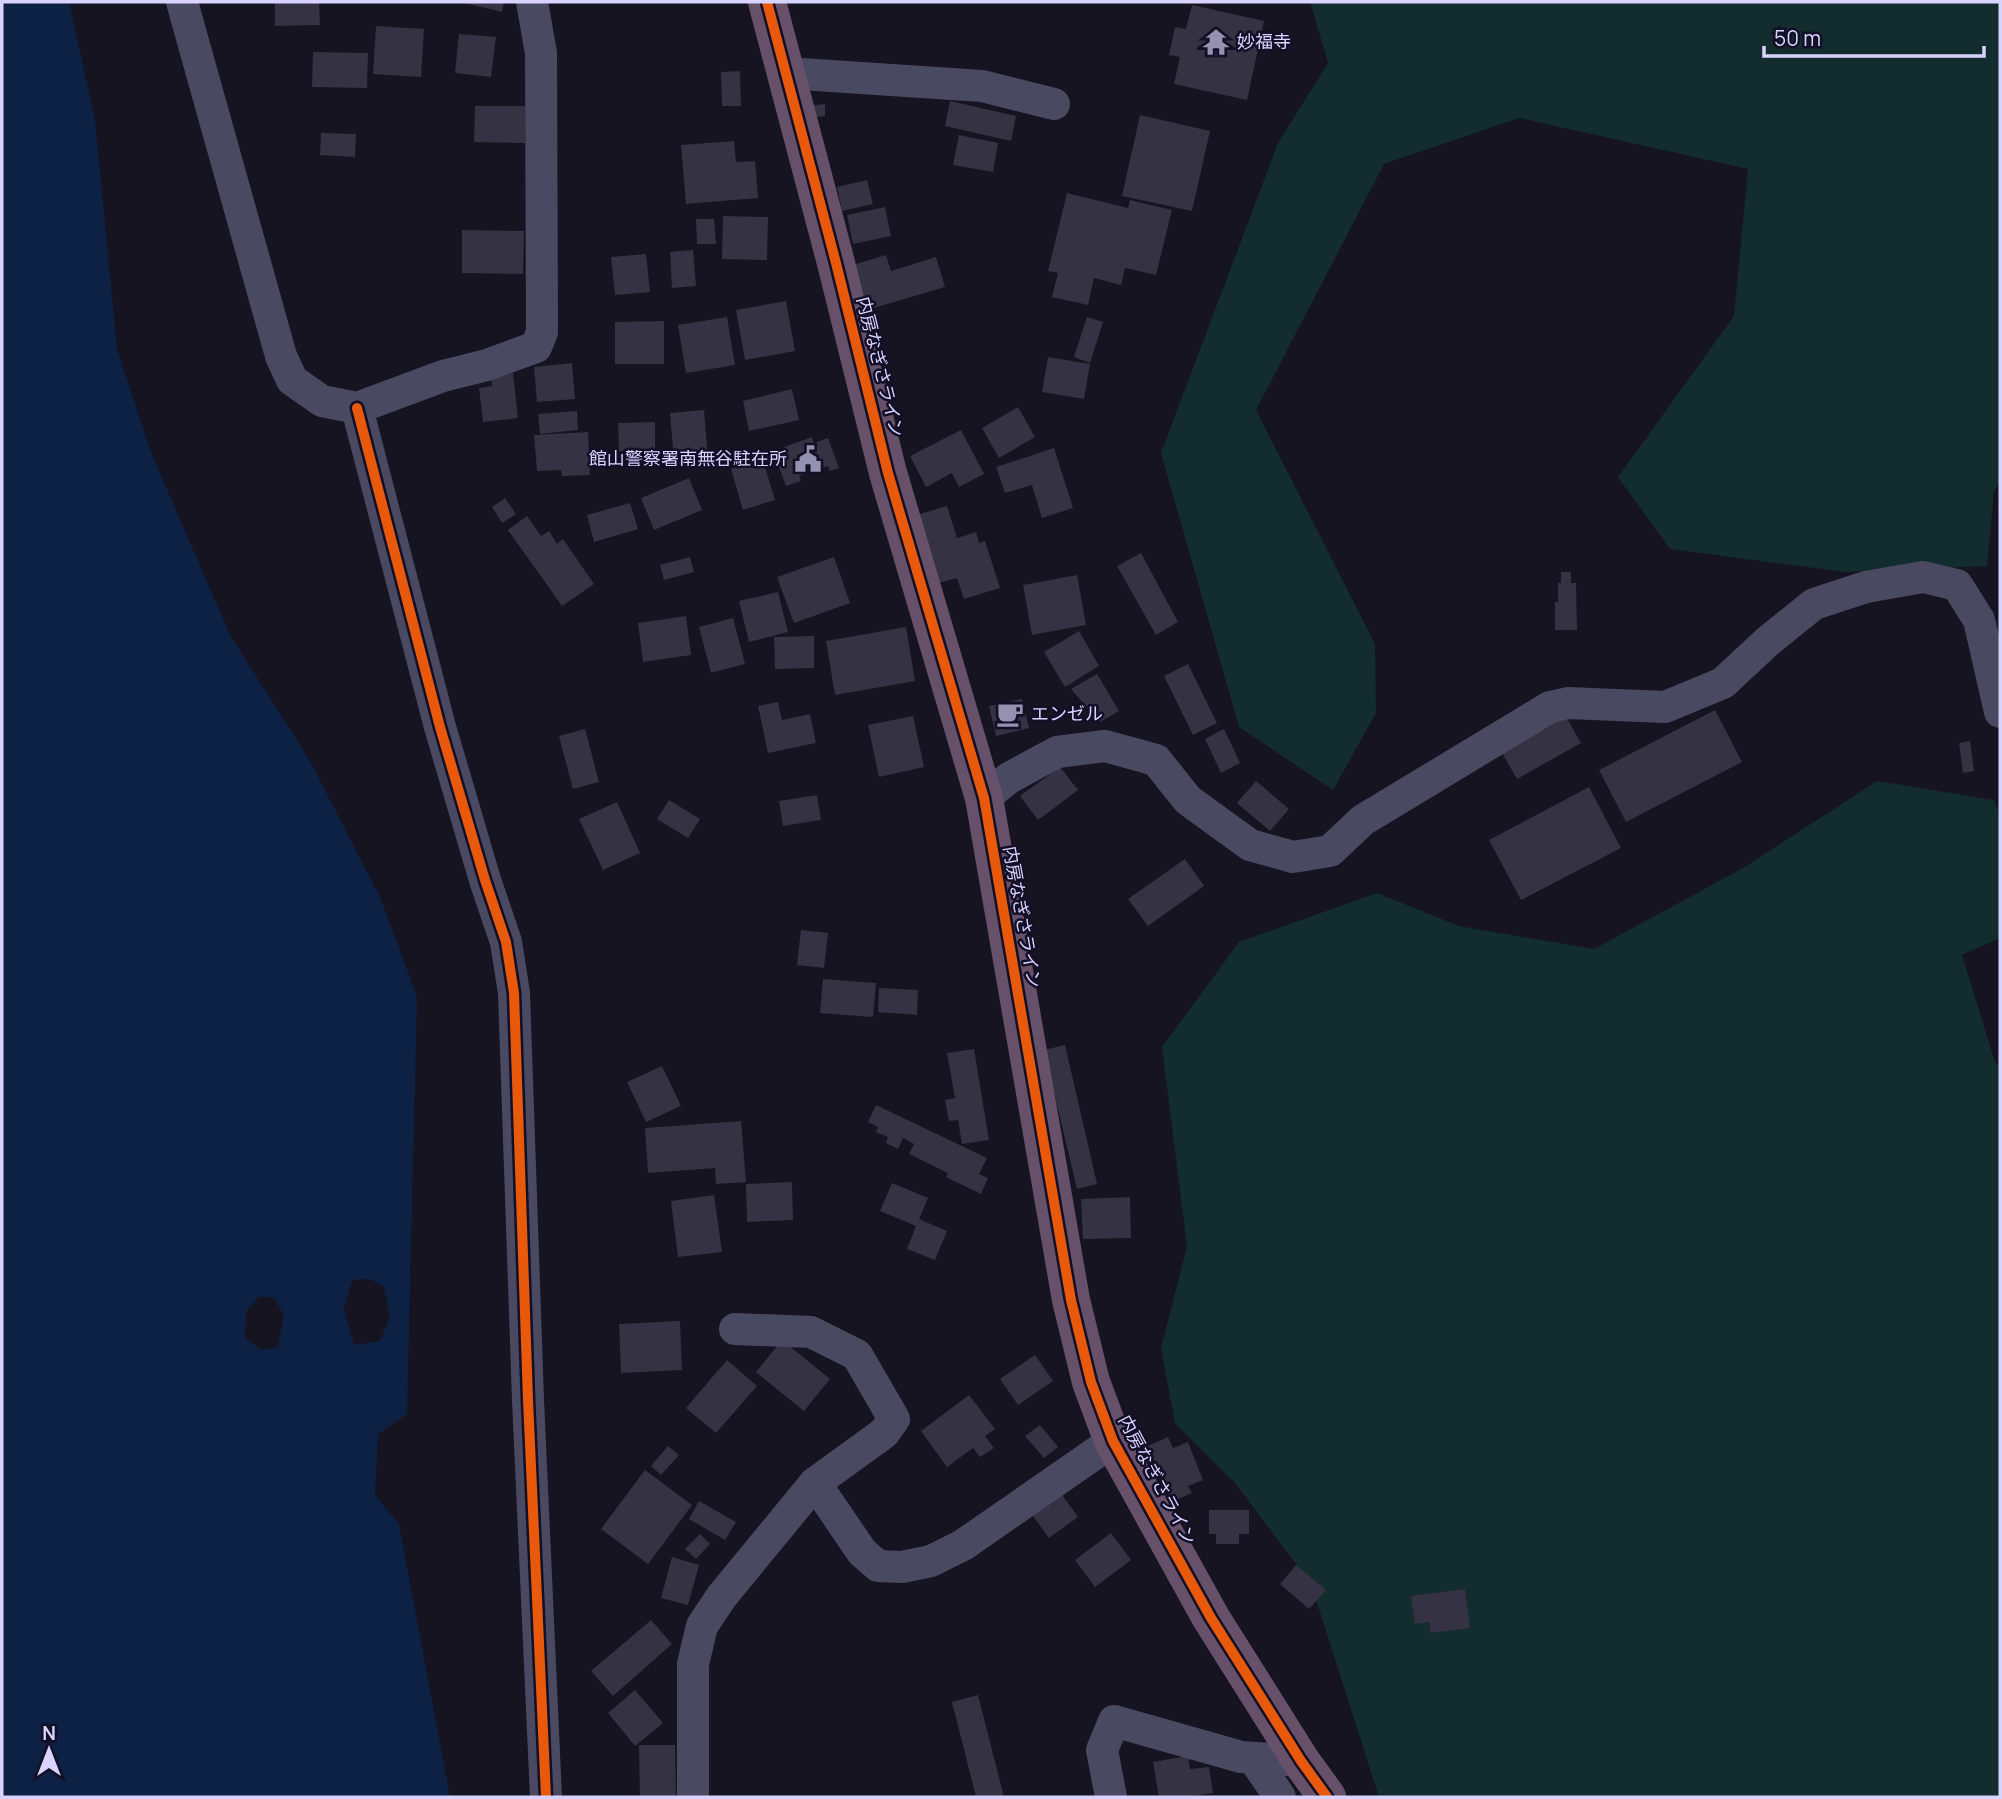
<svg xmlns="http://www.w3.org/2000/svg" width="2002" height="1799" font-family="Manrope,'Noto Sans JP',sans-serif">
<rect width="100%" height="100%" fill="#161421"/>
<!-- green -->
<g fill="#132c2d">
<polygon points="1310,2 2000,2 2000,480 1994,492 1987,566 1845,572 1670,549 1618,477 1734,316 1748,169 1519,118 1384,164 1256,410 1375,644 1376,713 1333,790 1239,727 1161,453 1278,143 1328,63"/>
<polygon points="1877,781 1994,800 2000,815 2000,938 1962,955 1995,1062 2000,1066 2000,1797 1379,1797 1311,1584 1235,1483 1175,1423 1161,1348 1187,1246 1162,1047 1239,942 1377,893 1459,926 1594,949 1743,868"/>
</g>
<!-- water -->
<path fill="#0d2144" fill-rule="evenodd" d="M2,2H69L95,120L117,349L150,450L230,635L310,761L381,899L417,997L407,1414L378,1434L375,1495L399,1524L450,1797H2ZM370,1279L384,1287L390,1316L380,1341L354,1345L344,1309L352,1280ZM259,1297H273L284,1315L278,1347L261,1350L245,1338L246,1312Z"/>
<!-- building -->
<g fill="#343243">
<polygon points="275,2 319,2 320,25 275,26"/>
<polygon points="461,2 504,2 502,12"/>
<polygon points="1192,5 1264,21 1247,100 1174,84 1180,57 1169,55 1175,27 1186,29"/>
<polygon points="376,26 424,29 421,77 373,74"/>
<polygon points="459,34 496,37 491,77 455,73"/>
<polygon points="313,52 368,53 367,88 312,87"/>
<polygon points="740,71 741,106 722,106 721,72"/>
<polygon points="950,101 1016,116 1011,141 945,126"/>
<polygon points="825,104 825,116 814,117 814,105"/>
<polygon points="475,106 525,106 525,143 474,142"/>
<polygon points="1140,115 1210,131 1192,211 1122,196"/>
<polygon points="321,133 356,134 355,157 320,155"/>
<polygon points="959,135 998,143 993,172 953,165"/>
<polygon points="734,141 736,162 755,161 758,198 686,204 681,145"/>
<polygon points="867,180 873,204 842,211 837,187"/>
<polygon points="1067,193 1128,208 1130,200 1172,210 1156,275 1125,268 1121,285 1094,278 1088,305 1052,297 1058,273 1048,271"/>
<polygon points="885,207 891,236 853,244 847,215"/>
<polygon points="723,216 768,217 767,260 722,259"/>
<polygon points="696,219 714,219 716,244 697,244"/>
<polygon points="462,230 524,231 523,274 462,273"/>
<polygon points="693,250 696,286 672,288 670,252"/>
<polygon points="646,254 650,292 615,295 611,257"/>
<polygon points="886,255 891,271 936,257 945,287 867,310 853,265"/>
<polygon points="786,301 795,351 745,360 736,310"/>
<polygon points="727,317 735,365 686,373 678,325"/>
<polygon points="1087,317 1103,322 1090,363 1074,357"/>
<polygon points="664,321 664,364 615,364 615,322"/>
<polygon points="1048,357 1090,364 1084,399 1042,392"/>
<polygon points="572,363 575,399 537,402 534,367"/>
<polygon points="513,373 518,418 483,422 479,388 492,386 491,376"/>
<polygon points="792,389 799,420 749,431 743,401"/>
<polygon points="1018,407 1035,437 999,458 982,428"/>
<polygon points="704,410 708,458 674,461 670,413"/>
<polygon points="577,411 578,430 540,434 538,414"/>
<polygon points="655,422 655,450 619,451 618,423"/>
<polygon points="961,430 984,474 959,487 952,473 926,487 910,456"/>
<polygon points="588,432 590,475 562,476 561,470 537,471 534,435"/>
<polygon points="812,437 814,443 828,438 839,468 830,471 828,466 799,476 801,481 786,486 776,459 787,455 784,447"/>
<polygon points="1054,448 1073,508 1042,518 1032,485 1005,493 996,467"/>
<polygon points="763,460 775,500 743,510 731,469"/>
<polygon points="689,478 702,510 654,530 641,498"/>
<polygon points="505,498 516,514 502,523 492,507"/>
<polygon points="630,503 638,529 594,542 587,515"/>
<polygon points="947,506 957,538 976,532 979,543 985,541 1000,588 964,599 957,578 939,583 917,515"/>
<polygon points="527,516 541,536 549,531 557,544 563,539 594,584 562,606 508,530"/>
<polygon points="1141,553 1178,622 1156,635 1117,566"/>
<polygon points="690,557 694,572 664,580 660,565"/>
<polygon points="834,557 850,603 794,623 777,577"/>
<polygon points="1561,572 1571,572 1571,583 1576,583 1577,630 1555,630 1555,602 1558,602 1558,583 1561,583"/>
<polygon points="1077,575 1086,625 1032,635 1023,585"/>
<polygon points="778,592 788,632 749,642 739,601"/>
<polygon points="686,616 691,655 643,662 638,623"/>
<polygon points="733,618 745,664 711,673 699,627"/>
<polygon points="906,627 915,681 835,695 826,641"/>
<polygon points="1079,631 1099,666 1065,687 1044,652"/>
<polygon points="814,636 814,668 775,669 774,637"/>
<polygon points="1188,664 1217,723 1193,735 1164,676"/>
<polygon points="1097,674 1119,711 1100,722 1071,689"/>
<polygon points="1022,699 1029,728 996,736 989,706"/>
<polygon points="778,702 782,720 810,714 816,743 768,753 758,706"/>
<polygon points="1715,710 1742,762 1626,822 1599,770"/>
<polygon points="1565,715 1581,743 1517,779 1501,751"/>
<polygon points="913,716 924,767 879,777 868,725"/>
<polygon points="585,729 599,782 573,789 559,736"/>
<polygon points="1224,729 1240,763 1221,773 1205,739"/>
<polygon points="1970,741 1974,771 1963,773 1959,743"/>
<polygon points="1060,767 1078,790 1038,820 1020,796"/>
<polygon points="1256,781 1289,809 1270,831 1237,803"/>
<polygon points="1589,787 1621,848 1521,900 1489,840"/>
<polygon points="817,795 821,820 783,826 779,801"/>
<polygon points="669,800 700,819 688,838 657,819"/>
<polygon points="617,802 640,853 603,870 579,819"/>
<polygon points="1185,859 1204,886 1148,926 1128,899"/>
<polygon points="801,930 828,933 824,968 797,965"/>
<polygon points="823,979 876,983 873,1017 820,1013"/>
<polygon points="879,988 918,990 917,1015 878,1012"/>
<polygon points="1065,1045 1097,1184 1077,1189 1044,1050"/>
<polygon points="974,1049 989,1140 962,1144 958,1120 949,1121 945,1100 955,1098 947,1053"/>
<polygon points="662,1066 681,1106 646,1122 627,1082"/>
<polygon points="876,1105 987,1158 979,1174 988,1178 981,1194 946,1177 948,1173 909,1154 914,1144 903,1138 898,1149 886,1143 888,1137 876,1132 878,1127 868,1122"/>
<polygon points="741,1121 746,1182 716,1184 715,1168 648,1173 645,1128"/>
<polygon points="792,1182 793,1220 747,1222 746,1184"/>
<polygon points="892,1183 928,1198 919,1219 947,1231 935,1260 907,1249 916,1226 880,1211"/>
<polygon points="714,1195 722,1252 678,1257 671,1201"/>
<polygon points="1130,1197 1131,1238 1083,1239 1081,1199"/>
<polygon points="680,1321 682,1370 621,1373 619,1324"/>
<polygon points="782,1340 830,1379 804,1411 756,1372"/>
<polygon points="1035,1355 1053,1381 1018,1405 1000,1379"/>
<polygon points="727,1360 757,1386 716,1433 686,1408"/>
<polygon points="969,1395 995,1429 985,1436 994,1448 980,1457 973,1448 947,1467 921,1431"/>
<polygon points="1040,1425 1058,1447 1044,1458 1025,1436"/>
<polygon points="1168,1437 1173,1448 1188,1442 1203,1480 1188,1486 1192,1493 1171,1502 1148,1446"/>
<polygon points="668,1446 679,1455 661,1475 651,1466"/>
<polygon points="645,1470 692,1505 648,1564 601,1529"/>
<polygon points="1057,1488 1078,1517 1049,1538 1028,1509"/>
<polygon points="699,1501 736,1522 725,1540 689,1519"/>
<polygon points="1209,1510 1249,1510 1249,1534 1239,1534 1239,1544 1216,1544 1216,1534 1209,1534"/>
<polygon points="1111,1533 1131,1560 1095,1587 1075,1560"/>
<polygon points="700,1534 710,1544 696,1559 685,1549"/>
<polygon points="672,1557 699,1565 688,1605 661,1598"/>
<polygon points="1296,1565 1326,1590 1309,1609 1280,1584"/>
<polygon points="1465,1589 1470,1628 1431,1633 1429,1622 1415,1624 1411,1596"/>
<polygon points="651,1620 672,1644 613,1696 591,1671"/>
<polygon points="635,1690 663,1723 635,1746 608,1713"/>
<polygon points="978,1695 1004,1797 976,1797 952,1702"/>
<polygon points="639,1745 675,1745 676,1797 640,1797"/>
<polygon points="1188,1756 1190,1769 1209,1767 1213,1793 1184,1797 1159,1797 1153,1762"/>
</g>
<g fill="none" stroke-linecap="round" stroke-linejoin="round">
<!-- street -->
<g stroke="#4a4962" stroke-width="32">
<polyline points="182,2 281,356 292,380 322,401 357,408 443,376 487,365 536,347 542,332 541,53 532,2"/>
<polyline points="786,73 982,86 1054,104"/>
<polyline points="357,408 440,727 485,880 506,942 514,993 528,1400 546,1797"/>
<polyline points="984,798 1009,778 1057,752 1105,746 1156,760 1188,800 1250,845 1293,857 1330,851 1363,820 1550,707 1568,703 1665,707 1723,683 1768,641 1814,604 1866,587 1923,577 1957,585 1979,620 2000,712"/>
<polyline points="815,1483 862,1552 878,1566 902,1567 931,1561 963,1545 1113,1441"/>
<polyline points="1253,1758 1280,1797"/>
<polyline points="693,1797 693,1664 702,1626 722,1596 815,1483 884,1433 894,1419 857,1355 811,1332 735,1329"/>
<polyline points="1111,1797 1102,1750 1114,1721 1241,1757 1301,1761"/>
</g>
<!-- highway -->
<polyline stroke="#67516a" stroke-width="38" points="767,2 836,263 888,473 984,798 1071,1300 1091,1382 1113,1441 1211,1618 1301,1761 1327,1797"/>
<defs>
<g id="cycleway">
<polyline points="767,2 836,263 888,473 984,798 1071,1300 1091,1382 1113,1441 1211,1618 1301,1761 1327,1797"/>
<polyline points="357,408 440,727 485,880 506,942 514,993 528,1400 546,1797"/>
</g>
</defs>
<!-- cycleway casing -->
<use href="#cycleway" stroke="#130f26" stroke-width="15"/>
<!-- cycleway -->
<use href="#cycleway" stroke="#e8590c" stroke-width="10"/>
</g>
<!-- icons -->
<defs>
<symbol id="temple-bare" viewBox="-9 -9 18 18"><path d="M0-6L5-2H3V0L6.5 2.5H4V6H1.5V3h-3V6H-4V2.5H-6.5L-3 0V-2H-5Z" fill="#9591b1" stroke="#130f26" stroke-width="2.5" paint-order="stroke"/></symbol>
<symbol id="civic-bare" viewBox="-9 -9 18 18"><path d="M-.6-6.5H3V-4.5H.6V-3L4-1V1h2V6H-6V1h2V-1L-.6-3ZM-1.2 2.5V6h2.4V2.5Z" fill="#9591b1" stroke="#130f26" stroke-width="2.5" paint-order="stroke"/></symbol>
<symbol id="cafe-bare" viewBox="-9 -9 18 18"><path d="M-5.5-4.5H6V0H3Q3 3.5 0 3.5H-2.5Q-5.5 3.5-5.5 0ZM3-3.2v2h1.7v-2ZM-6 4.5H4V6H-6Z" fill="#9591b1" stroke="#130f26" stroke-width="2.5" paint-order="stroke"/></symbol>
</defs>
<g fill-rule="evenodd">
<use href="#temple-bare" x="1197" y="23" width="38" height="38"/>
<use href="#civic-bare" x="789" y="440" width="38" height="38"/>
<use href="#cafe-bare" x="991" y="695" width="38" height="38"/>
</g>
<g text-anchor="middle" stroke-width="5" stroke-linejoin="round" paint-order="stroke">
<!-- poi labels -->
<g font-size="18" fill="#d9d4ff" stroke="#130f26" text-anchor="start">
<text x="1237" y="48">妙福寺</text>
<text x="787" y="465" text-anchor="end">館山警察署南無谷駐在所</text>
<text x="1031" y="720">エンゼル</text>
</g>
<!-- street labels -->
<g font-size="18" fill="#d9d4ff" stroke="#130f26">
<text transform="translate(880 367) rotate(76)" y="6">内房なぎさライン</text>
<text transform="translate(1022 917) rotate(80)" y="6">内房なぎさライン</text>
<text transform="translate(1157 1480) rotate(62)" y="6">内房なぎさライン</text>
</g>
</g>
<!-- border -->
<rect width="2002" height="1799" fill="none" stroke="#d9d4ff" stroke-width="7"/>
<!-- north arrow -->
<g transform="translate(49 1750)" stroke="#130f26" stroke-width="5" paint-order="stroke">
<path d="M0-5L12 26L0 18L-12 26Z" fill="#d9d4ff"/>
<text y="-10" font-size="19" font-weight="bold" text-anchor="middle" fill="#d9d4ff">N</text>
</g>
<!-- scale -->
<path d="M1764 46v10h220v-10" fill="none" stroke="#d9d4ff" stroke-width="3.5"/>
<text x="1774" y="46" font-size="21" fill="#d9d4ff" stroke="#130f26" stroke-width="5" paint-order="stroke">50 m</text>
</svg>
